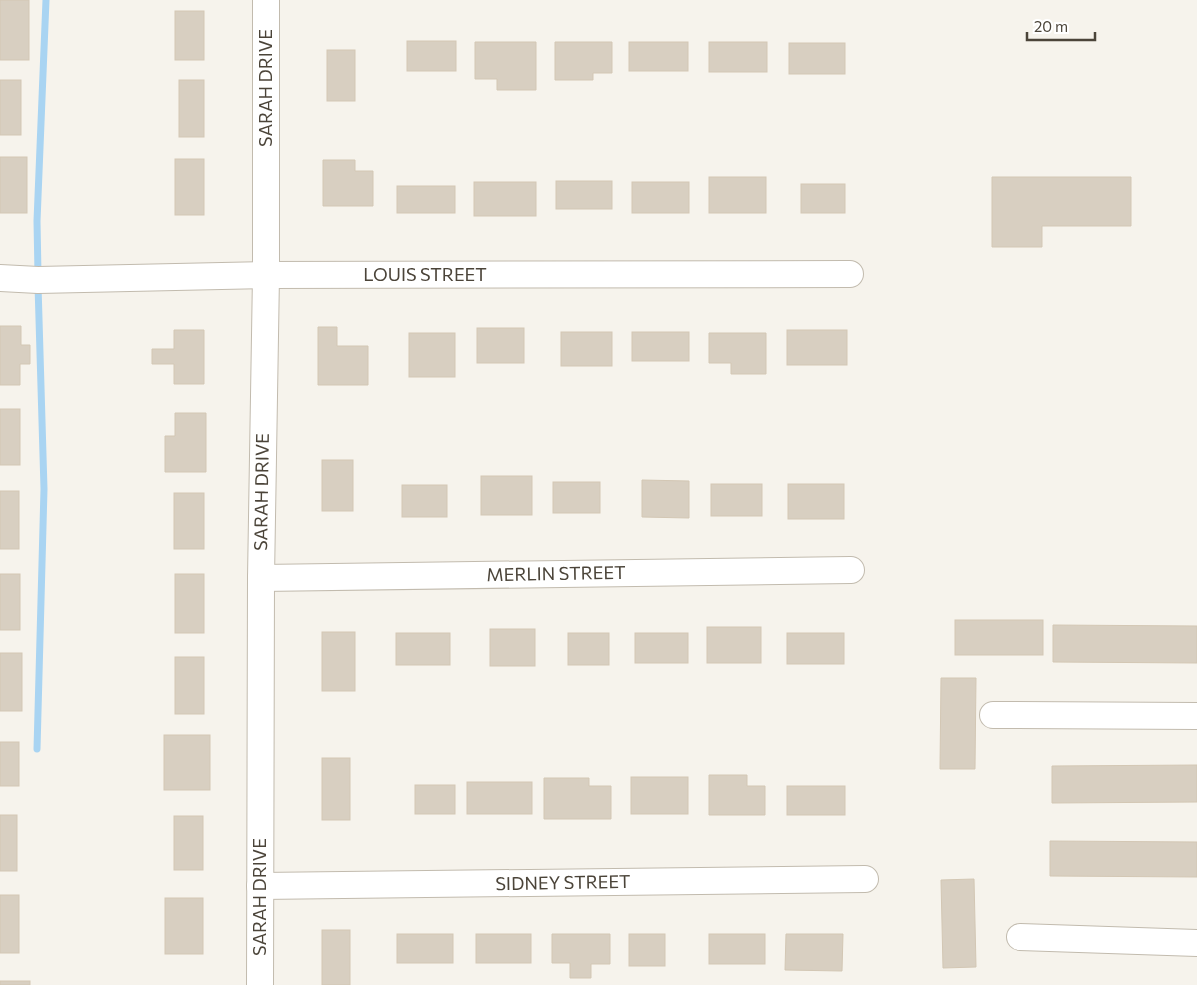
<svg xmlns="http://www.w3.org/2000/svg" width="1197" height="985" font-family="Commissioner,sans-serif">
<rect width="100%" height="100%" fill="#f6f3ec"/>
<g fill="none" stroke-linecap="round" stroke-linejoin="round">
<!-- stream -->
<g stroke="#a9d4f2" stroke-width="7">
<polyline points="38,274 37,221 46,0"/>
<polyline points="37,749 44,489 38,285"/>
</g>
</g>
<!-- building -->
<g fill="#d8cfc1" stroke="#d3c7b4">
<rect x="0" y="0" width="29" height="60"/>
<rect x="175" y="11" width="29" height="49"/>
<rect x="407" y="41" width="49" height="30"/>
<polygon points="475,42 536,42 536,90 497,90 497,79 475,79"/>
<polygon points="555,42 612,42 612,73 593,73 593,80 555,80"/>
<rect x="629" y="42" width="59" height="29"/>
<rect x="709" y="42" width="58" height="30"/>
<rect x="789" y="43" width="56" height="31"/>
<rect x="327" y="50" width="28" height="51"/>
<rect x="0" y="80" width="21" height="55"/>
<rect x="179" y="80" width="25" height="57"/>
<rect x="0" y="157" width="27" height="56"/>
<rect x="175" y="159" width="29" height="56"/>
<polygon points="323,160 355,160 355,171 373,171 373,206 323,206"/>
<rect x="709" y="177" width="57" height="36"/>
<polygon points="992,177 1131,177 1131,226 1042,226 1042,247 992,247"/>
<rect x="556" y="181" width="56" height="28"/>
<rect x="474" y="182" width="62" height="34"/>
<rect x="632" y="182" width="57" height="31"/>
<rect x="801" y="184" width="44" height="29"/>
<rect x="397" y="186" width="58" height="27"/>
<polygon points="0,326 21,326 21,345 30,345 30,364 20,364 20,385 0,385"/>
<polygon points="318,327 337,327 337,346 368,346 368,385 318,385"/>
<rect x="477" y="328" width="47" height="35"/>
<polygon points="174,330 204,330 204,384 174,384 174,364 152,364 152,349 174,349"/>
<rect x="787" y="330" width="60" height="35"/>
<rect x="561" y="332" width="51" height="34"/>
<rect x="632" y="332" width="57" height="29"/>
<rect x="409" y="333" width="46" height="44"/>
<polygon points="709,333 766,333 766,374 731,374 731,363 709,363"/>
<rect x="0" y="409" width="20" height="56"/>
<polygon points="175,413 206,413 206,472 165,472 165,436 175,436"/>
<rect x="322" y="460" width="31" height="51"/>
<rect x="481" y="476" width="51" height="39"/>
<polygon points="642,480 689,481 689,518 642,517"/>
<rect x="553" y="482" width="47" height="31"/>
<rect x="711" y="484" width="51" height="32"/>
<rect x="788" y="484" width="56" height="35"/>
<rect x="402" y="485" width="45" height="32"/>
<rect x="0" y="491" width="19" height="58"/>
<rect x="174" y="493" width="30" height="56"/>
<rect x="0" y="574" width="20" height="56"/>
<rect x="175" y="574" width="29" height="59"/>
<rect x="955" y="620" width="88" height="35"/>
<polygon points="1053,625 1197,626 1197,663 1053,662"/>
<rect x="707" y="627" width="54" height="36"/>
<rect x="490" y="629" width="45" height="37"/>
<rect x="322" y="632" width="33" height="59"/>
<rect x="396" y="633" width="54" height="32"/>
<rect x="568" y="633" width="41" height="32"/>
<rect x="635" y="633" width="53" height="30"/>
<rect x="787" y="633" width="57" height="31"/>
<rect x="0" y="653" width="22" height="58"/>
<rect x="175" y="657" width="29" height="57"/>
<polygon points="941,678 976,678 975,769 940,769"/>
<rect x="164" y="735" width="46" height="55"/>
<rect x="0" y="742" width="19" height="44"/>
<rect x="322" y="758" width="28" height="62"/>
<polygon points="1197,765 1197,802 1052,803 1052,766"/>
<polygon points="709,775 747,775 747,786 765,786 765,815 709,815"/>
<rect x="631" y="777" width="57" height="37"/>
<polygon points="544,778 589,778 589,786 611,786 611,819 544,819"/>
<rect x="467" y="782" width="65" height="32"/>
<rect x="415" y="785" width="40" height="29"/>
<rect x="787" y="786" width="58" height="29"/>
<rect x="0" y="815" width="17" height="56"/>
<rect x="174" y="816" width="29" height="54"/>
<polygon points="1050,841 1197,842 1197,877 1050,876"/>
<polygon points="974,879 976,967 943,968 941,880"/>
<rect x="0" y="895" width="19" height="58"/>
<rect x="165" y="898" width="38" height="56"/>
<rect x="322" y="930" width="28" height="55"/>
<rect x="397" y="934" width="56" height="29"/>
<rect x="476" y="934" width="55" height="29"/>
<polygon points="552,934 610,934 610,964 591,964 591,978 570,978 570,963 552,963"/>
<rect x="629" y="934" width="36" height="32"/>
<rect x="709" y="934" width="56" height="30"/>
<polygon points="786,934 843,934 842,971 785,970"/>
<rect x="0" y="981" width="30" height="4"/>
</g>
<g fill="none" stroke-linecap="round" stroke-linejoin="round">
<defs>
<g id="street">
<polyline points="0,278 38,280 266,275 850,274"/>
<polyline points="261,578 851,570"/>
<polyline points="993,715 1197,716"/>
<polyline points="260,886 865,879"/>
<polyline points="1020,937 1197,943"/>
<polyline points="260,985 261,578 266,275 266,0"/>
</g>
</defs>
<!-- street casing -->
<use href="#street" stroke="#c2bbae" stroke-width="28"/>
<!-- street -->
<use href="#street" stroke="#fff" stroke-width="26"/>
</g>
<g text-anchor="middle" stroke-width="4" stroke-linejoin="round" paint-order="stroke">
<!-- street labels -->
<g font-size="18" fill="#4b4439" stroke="#fff">
<text transform="translate(266 88) rotate(-90)" y="6">SARAH DRIVE</text>
<text x="425" y="281">LOUIS STREET</text>
<text transform="translate(262 492) rotate(-89)" y="6">SARAH DRIVE</text>
<text transform="translate(556 574) rotate(-1)" y="6">MERLIN STREET</text>
<text transform="translate(563 883) rotate(-1)" y="6">SIDNEY STREET</text>
<text transform="translate(260 897) rotate(-90)" y="6">SARAH DRIVE</text>
</g>
</g>
<!-- scale -->
<path d="M1027 32v8h68v-8" fill="none" stroke="#4b4439" stroke-width="2.5"/>
<text x="1034" y="32" font-size="15" fill="#4b4439" stroke="#ffffff" stroke-width="4" paint-order="stroke">20 m</text>
</svg>
